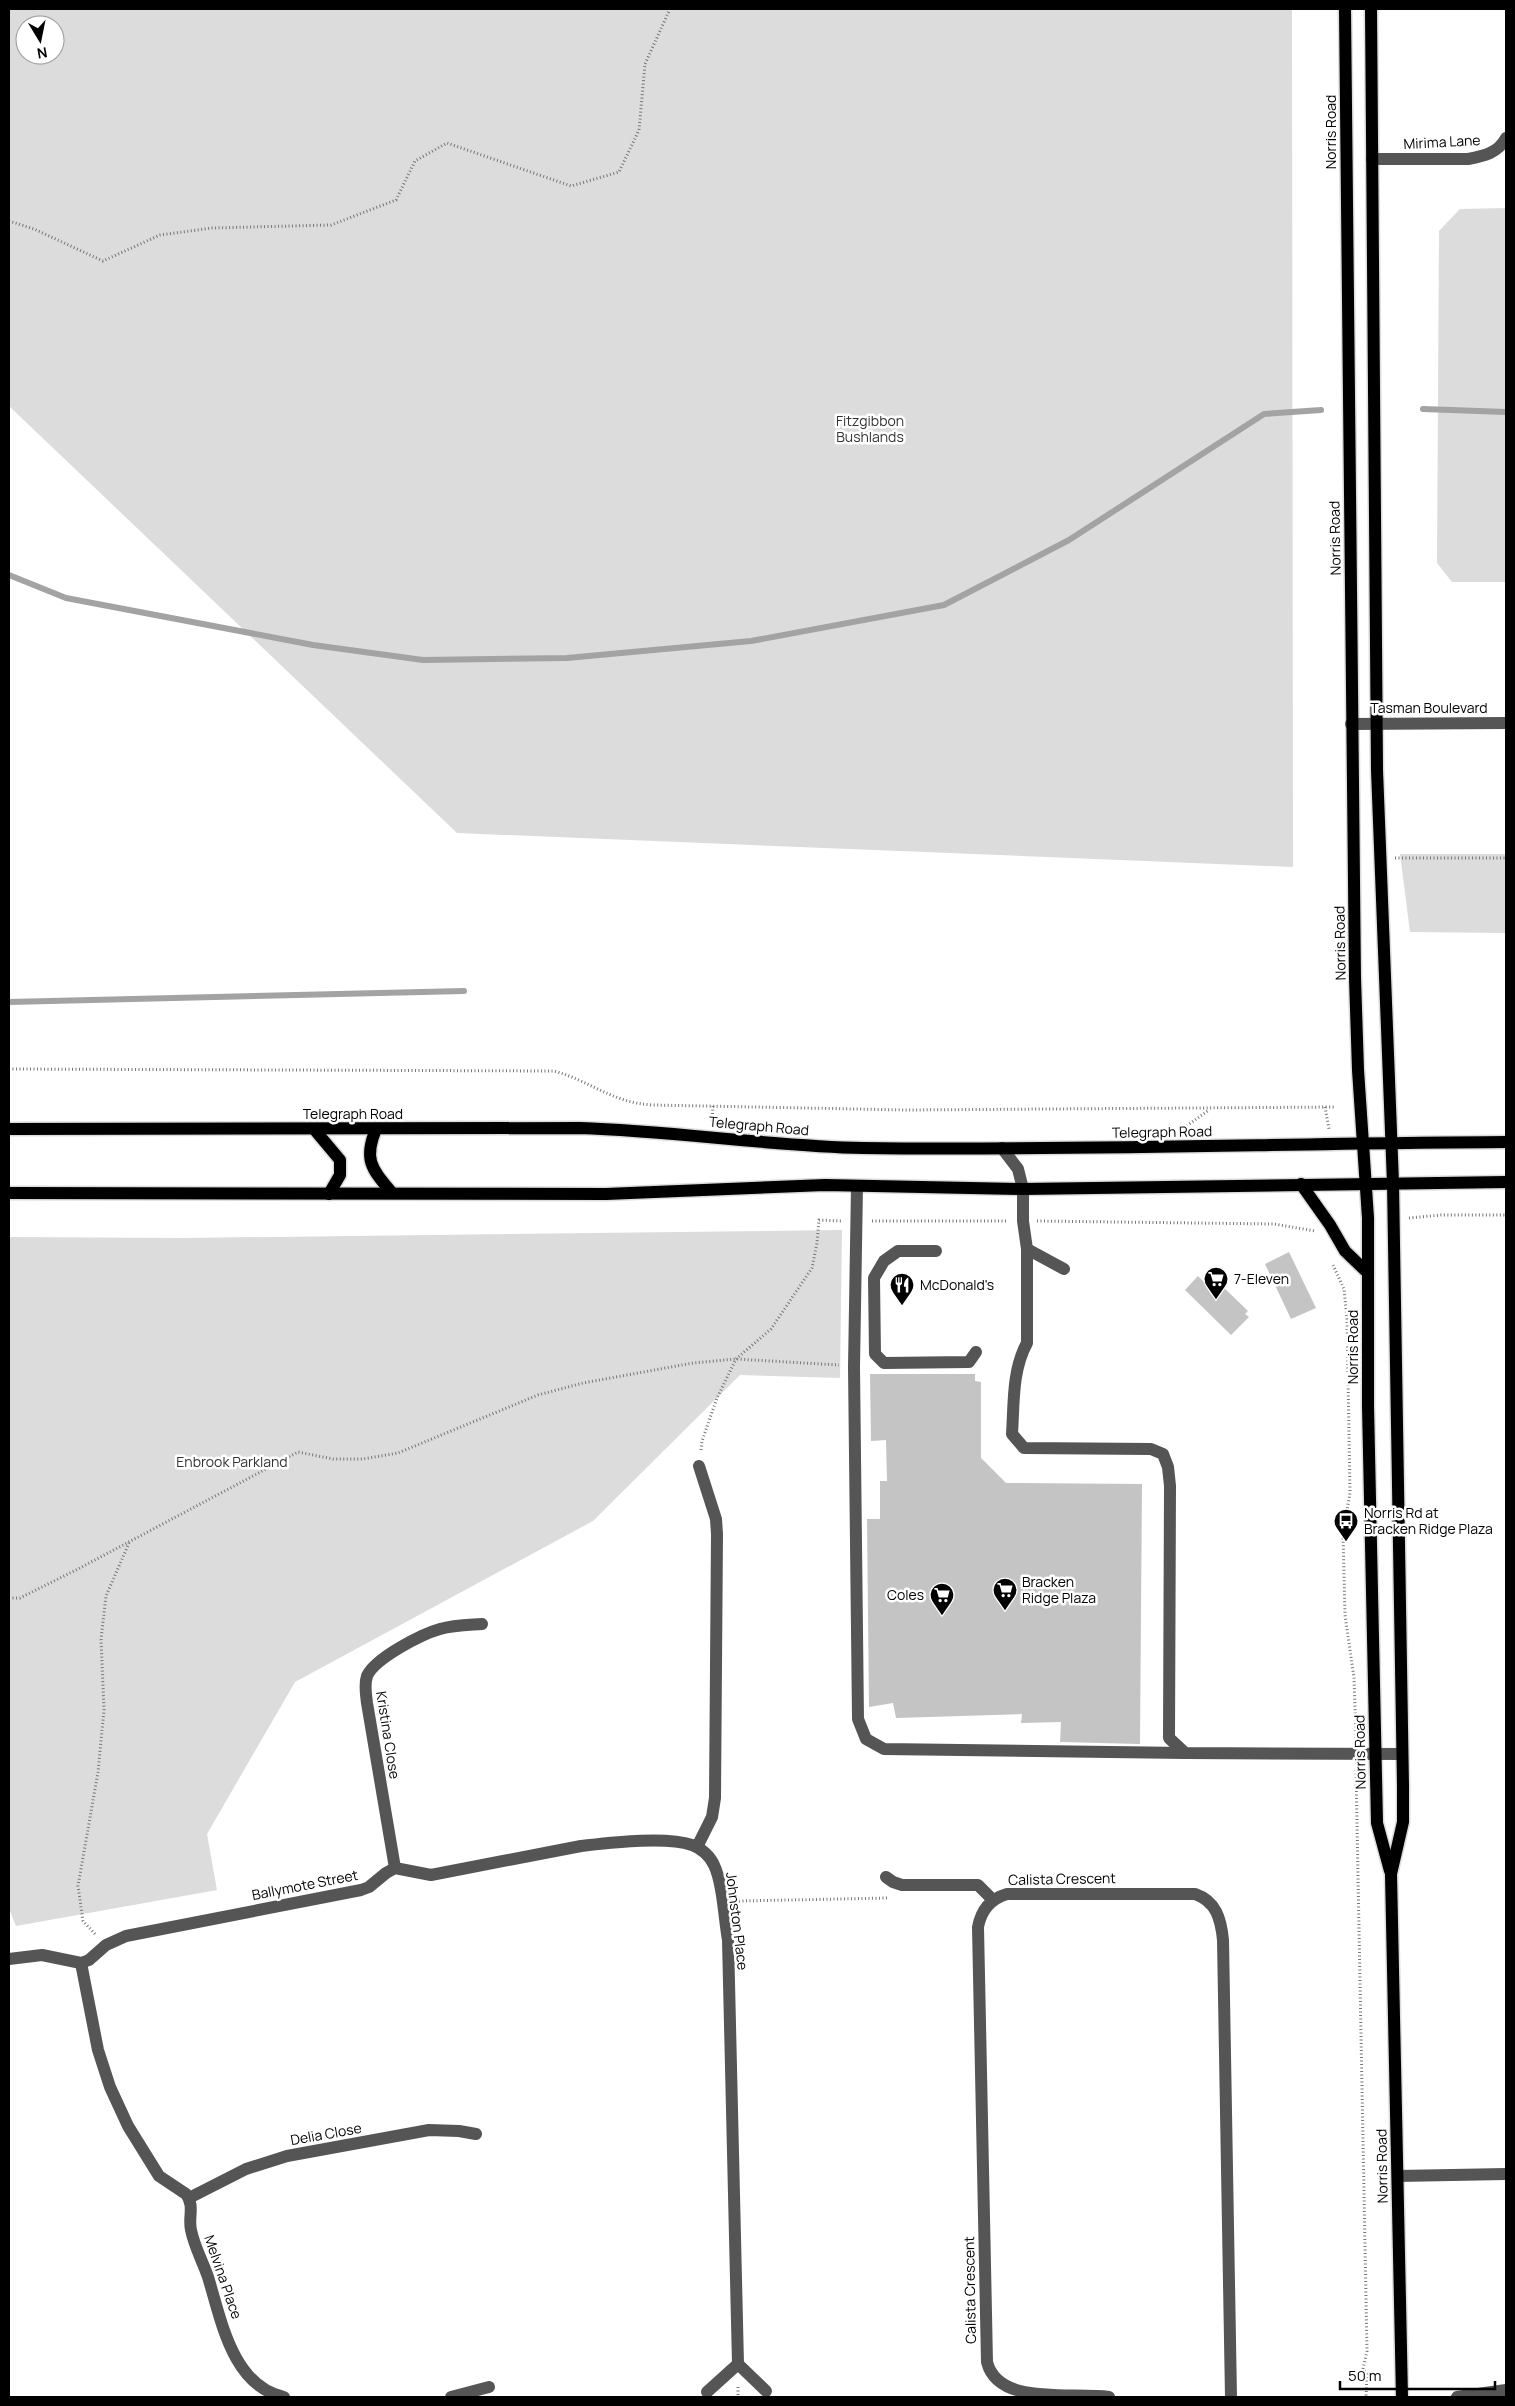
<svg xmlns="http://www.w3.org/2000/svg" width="1515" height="2406" font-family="Manrope,sans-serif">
<rect width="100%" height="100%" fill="#fff"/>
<!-- green -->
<g fill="#dcdcdc" fill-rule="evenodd">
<path d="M9,9H1292L1293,867L457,833L9,406ZM25,25H55V55H25Z"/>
<polygon points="1506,208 1506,582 1452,582 1437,563 1439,231 1460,209"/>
<polygon points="1400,854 1506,854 1506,933 1410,932"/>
<polygon points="842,1230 840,1378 740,1375 593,1521 295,1682 207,1834 217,1890 16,1926 9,1909 9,1237 182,1238"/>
</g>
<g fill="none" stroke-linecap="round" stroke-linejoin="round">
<!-- stream -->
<g stroke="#a3a3a3" stroke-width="6">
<polyline points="1423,409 1506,412"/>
<polyline points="9,575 66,598 313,645 423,660 567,658 751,641 944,605 1069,540 1264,414 1321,410"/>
<polyline points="9,1002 464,991"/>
</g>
</g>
<!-- building -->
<g fill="#c4c4c4">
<polygon points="1289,1252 1316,1308 1291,1319 1265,1264"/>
<polygon points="1198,1276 1208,1286 1212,1281 1216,1285 1218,1282 1248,1311 1245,1314 1249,1317 1231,1335 1185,1290"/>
<polygon points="870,1374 975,1374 975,1381 981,1382 981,1458 1006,1483 1142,1484 1140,1744 1060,1742 1061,1722 1021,1723 1022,1714 896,1718 893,1703 869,1707 867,1519 880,1519 880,1481 887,1481 886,1440 871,1441"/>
</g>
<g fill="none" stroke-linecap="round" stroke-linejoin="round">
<defs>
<g id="major">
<polyline points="1345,9 1355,978 1358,1070 1368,1218 1368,1406 1377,1823 1390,1871"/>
<polyline points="1371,9 1377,770 1393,1183 1403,1786 1403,1822 1391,1874 1402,2397"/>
<path d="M9,1129L580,1128C675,1131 768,1146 863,1148C1078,1151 1292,1143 1506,1142"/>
<polyline points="314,1129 340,1160 340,1175 329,1194"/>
<path d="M376,1129C363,1160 372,1169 392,1193"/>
<polyline points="1301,1184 1330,1225 1345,1251 1368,1273"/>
<polyline points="9,1193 606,1194 825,1185 1023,1189 1506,1182"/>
</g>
</defs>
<!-- major casing -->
<use href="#major" stroke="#dbdbdb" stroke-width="15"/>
<!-- path -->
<g stroke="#777" stroke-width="3" stroke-dasharray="1 2.5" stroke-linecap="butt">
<polyline points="9,221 34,229 103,261 160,235 212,228 331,225 396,200 415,161 447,143 571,186 619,172 639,130 645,64 670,9"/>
<polyline points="1395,858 1506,858"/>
<path d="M9,1069L554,1071C591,1081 612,1103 653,1105L906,1110L1336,1107"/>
<polyline points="1325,1107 1329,1129"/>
<polyline points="712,1121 713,1106"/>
<polyline points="1181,1130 1209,1110"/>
<polyline points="1409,1218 1441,1215 1506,1215"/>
<polyline points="872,1221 1006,1221"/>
<polyline points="1037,1221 1274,1224 1315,1231"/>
<polyline points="1333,1265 1344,1289 1347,1319 1350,1493 1343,1534 1345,1615 1354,1678 1356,1739"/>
<polyline points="701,1450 702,1441 717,1398 736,1359 771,1329 812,1268 817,1243 819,1220 841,1221"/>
<polyline points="9,1598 20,1598 78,1569 298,1452 333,1459 363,1459 398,1453 538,1395 583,1383 693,1363 736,1359 839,1365"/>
<polyline points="1356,1770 1367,2351 1363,2369 1367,2374 1366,2397"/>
<polyline points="739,1901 888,1898"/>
<polyline points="95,1934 83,1921 78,1886 98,1772 104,1710 101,1639 106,1596 129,1543"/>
<polyline points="738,2387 738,2397"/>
</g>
<!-- minor -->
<g stroke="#555" stroke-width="12">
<path d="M1372,159H1468C1484,156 1498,153 1506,138"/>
<polyline points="1351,724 1506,723"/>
<path d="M1002,1148L1018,1169L1023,1189V1221L1027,1249V1343C1012,1370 1014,1404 1012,1434L1024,1448L1151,1449L1163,1454L1168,1467L1170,1486L1169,1738L1185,1753L1402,1754"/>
<polyline points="857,1186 854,1367 858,1719 866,1739 884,1749 1185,1753"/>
<polyline points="1027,1249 1064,1269"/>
<polyline points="936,1251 898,1251 884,1261 874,1278 875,1354 884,1363 969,1362 976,1352"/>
<polyline points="697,1847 712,1817 715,1798 717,1534 716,1519 699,1466"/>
<path d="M395,1868L367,1703C366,1694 364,1685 367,1676C375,1658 422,1634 440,1629C454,1625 468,1625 482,1624"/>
<polyline points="886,1877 893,1882 902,1885 978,1885 993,1900"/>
<path d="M9,1959L42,1955L81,1963L89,1960L106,1945L126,1936L361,1890L369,1887L386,1873L395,1868L431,1875L581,1846C609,1843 665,1836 692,1845C701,1848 710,1856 714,1865C723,1884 724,1918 728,1940L738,2364L766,2391"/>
<path d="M81,1963L98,2050L110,2087L128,2126L159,2176L186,2194C195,2206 188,2217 191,2230C194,2246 203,2262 208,2277C221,2319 232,2386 284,2397"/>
<polyline points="1398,2176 1506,2174"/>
<polyline points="189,2198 246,2169 287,2156 429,2130 459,2131 476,2134"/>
<polyline points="707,2392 738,2364"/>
<polyline points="451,2397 489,2387"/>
<path d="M1109,2397C1070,2392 998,2406 987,2362L978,1927C981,1911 990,1899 1007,1894H1195C1216,1901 1221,1919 1223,1940L1231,2397"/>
<polyline points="1457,2397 1506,2390"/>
</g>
<!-- major -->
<use href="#major" stroke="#000" stroke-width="12"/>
</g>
<!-- icons -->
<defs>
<symbol id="supermarket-pin" viewBox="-11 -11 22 30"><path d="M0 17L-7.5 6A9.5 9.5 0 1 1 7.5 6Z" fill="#000" stroke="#fff"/><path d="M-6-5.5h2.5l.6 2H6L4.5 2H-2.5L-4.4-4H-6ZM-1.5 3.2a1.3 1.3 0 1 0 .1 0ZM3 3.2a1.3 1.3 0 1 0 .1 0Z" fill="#fff"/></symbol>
<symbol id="restaurant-pin" viewBox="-11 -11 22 30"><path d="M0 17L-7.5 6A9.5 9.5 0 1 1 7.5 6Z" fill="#000" stroke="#fff"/><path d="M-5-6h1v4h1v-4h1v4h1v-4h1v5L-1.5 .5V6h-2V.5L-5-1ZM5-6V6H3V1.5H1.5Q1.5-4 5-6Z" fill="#fff"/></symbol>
<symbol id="bus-pin" viewBox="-11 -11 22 30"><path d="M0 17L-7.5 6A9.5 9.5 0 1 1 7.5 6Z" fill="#000" stroke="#fff"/><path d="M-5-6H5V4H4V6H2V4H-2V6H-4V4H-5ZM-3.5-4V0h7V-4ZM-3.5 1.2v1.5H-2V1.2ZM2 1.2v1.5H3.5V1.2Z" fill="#fff"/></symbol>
</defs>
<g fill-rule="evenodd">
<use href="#supermarket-pin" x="1202" y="1265" width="28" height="38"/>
<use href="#restaurant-pin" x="888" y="1271" width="28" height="38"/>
<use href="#bus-pin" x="1332" y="1507" width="28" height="38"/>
<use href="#supermarket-pin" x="991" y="1576" width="28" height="38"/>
<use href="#supermarket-pin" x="928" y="1581" width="28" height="38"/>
</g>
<g text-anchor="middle" stroke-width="5" stroke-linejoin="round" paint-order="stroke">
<!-- street labels -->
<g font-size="14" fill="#000" stroke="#fff">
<text transform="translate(1331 132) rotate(-90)" y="5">Norris Road</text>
<text transform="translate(1442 142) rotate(-3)" y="5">Mirima Lane</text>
<text transform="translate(1335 538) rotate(-91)" y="5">Norris Road</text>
<text x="1429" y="713">Tasman Boulevard</text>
<text transform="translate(1340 943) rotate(-91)" y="5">Norris Road</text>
<text x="353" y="1119">Telegraph Road</text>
<text transform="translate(759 1126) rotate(5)" y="5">Telegraph Road</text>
<text transform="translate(1162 1132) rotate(-1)" y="5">Telegraph Road</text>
<text transform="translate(1353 1347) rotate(-90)" y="5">Norris Road</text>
<text transform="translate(388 1735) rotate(81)" y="5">Kristina Close</text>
<text transform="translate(1360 1752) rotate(-91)" y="5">Norris Road</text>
<text transform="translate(1062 1879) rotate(-1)" y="5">Calista Crescent</text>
<text transform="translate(305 1885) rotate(-11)" y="5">Ballymote Street</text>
<text transform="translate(737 1921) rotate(83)" y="5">Johnston Place</text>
<text transform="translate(326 2134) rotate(-10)" y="5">Delia Close</text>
<text transform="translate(1382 2166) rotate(-91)" y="5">Norris Road</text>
<text transform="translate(223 2277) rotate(71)" y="5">Melvina Place</text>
<text transform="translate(970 2290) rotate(-91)" y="5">Calista Crescent</text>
</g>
<!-- park labels -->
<g font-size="14" fill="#333" stroke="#fff">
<text x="870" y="426">Fitzgibbon<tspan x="870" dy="16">Bushlands</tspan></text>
<text x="232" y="1467">Enbrook Parkland</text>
</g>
<!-- poi labels -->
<g font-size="14" fill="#000" stroke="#fff" text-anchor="start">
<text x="1234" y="1284">7-Eleven</text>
<text x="920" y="1290">McDonald's</text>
<text x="1364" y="1518">Norris Rd at<tspan x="1364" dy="16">Bracken Ridge Plaza</tspan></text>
<text x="1022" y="1587">Bracken<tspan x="1022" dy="16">Ridge Plaza</tspan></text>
<text x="924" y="1600" text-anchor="end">Coles</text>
</g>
</g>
<!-- border -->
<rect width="1515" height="2406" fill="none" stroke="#000000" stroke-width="20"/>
<!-- north arrow -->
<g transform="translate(40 40) rotate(170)"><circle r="24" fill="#ffffff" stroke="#999999"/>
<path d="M0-4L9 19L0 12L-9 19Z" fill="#000000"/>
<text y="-8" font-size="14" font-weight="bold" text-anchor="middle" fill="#000000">N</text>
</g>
<!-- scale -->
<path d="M1340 2381v8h155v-8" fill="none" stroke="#000000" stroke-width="2.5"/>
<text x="1348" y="2381" font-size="15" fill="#000000" stroke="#ffffff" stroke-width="4" paint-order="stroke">50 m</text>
</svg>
